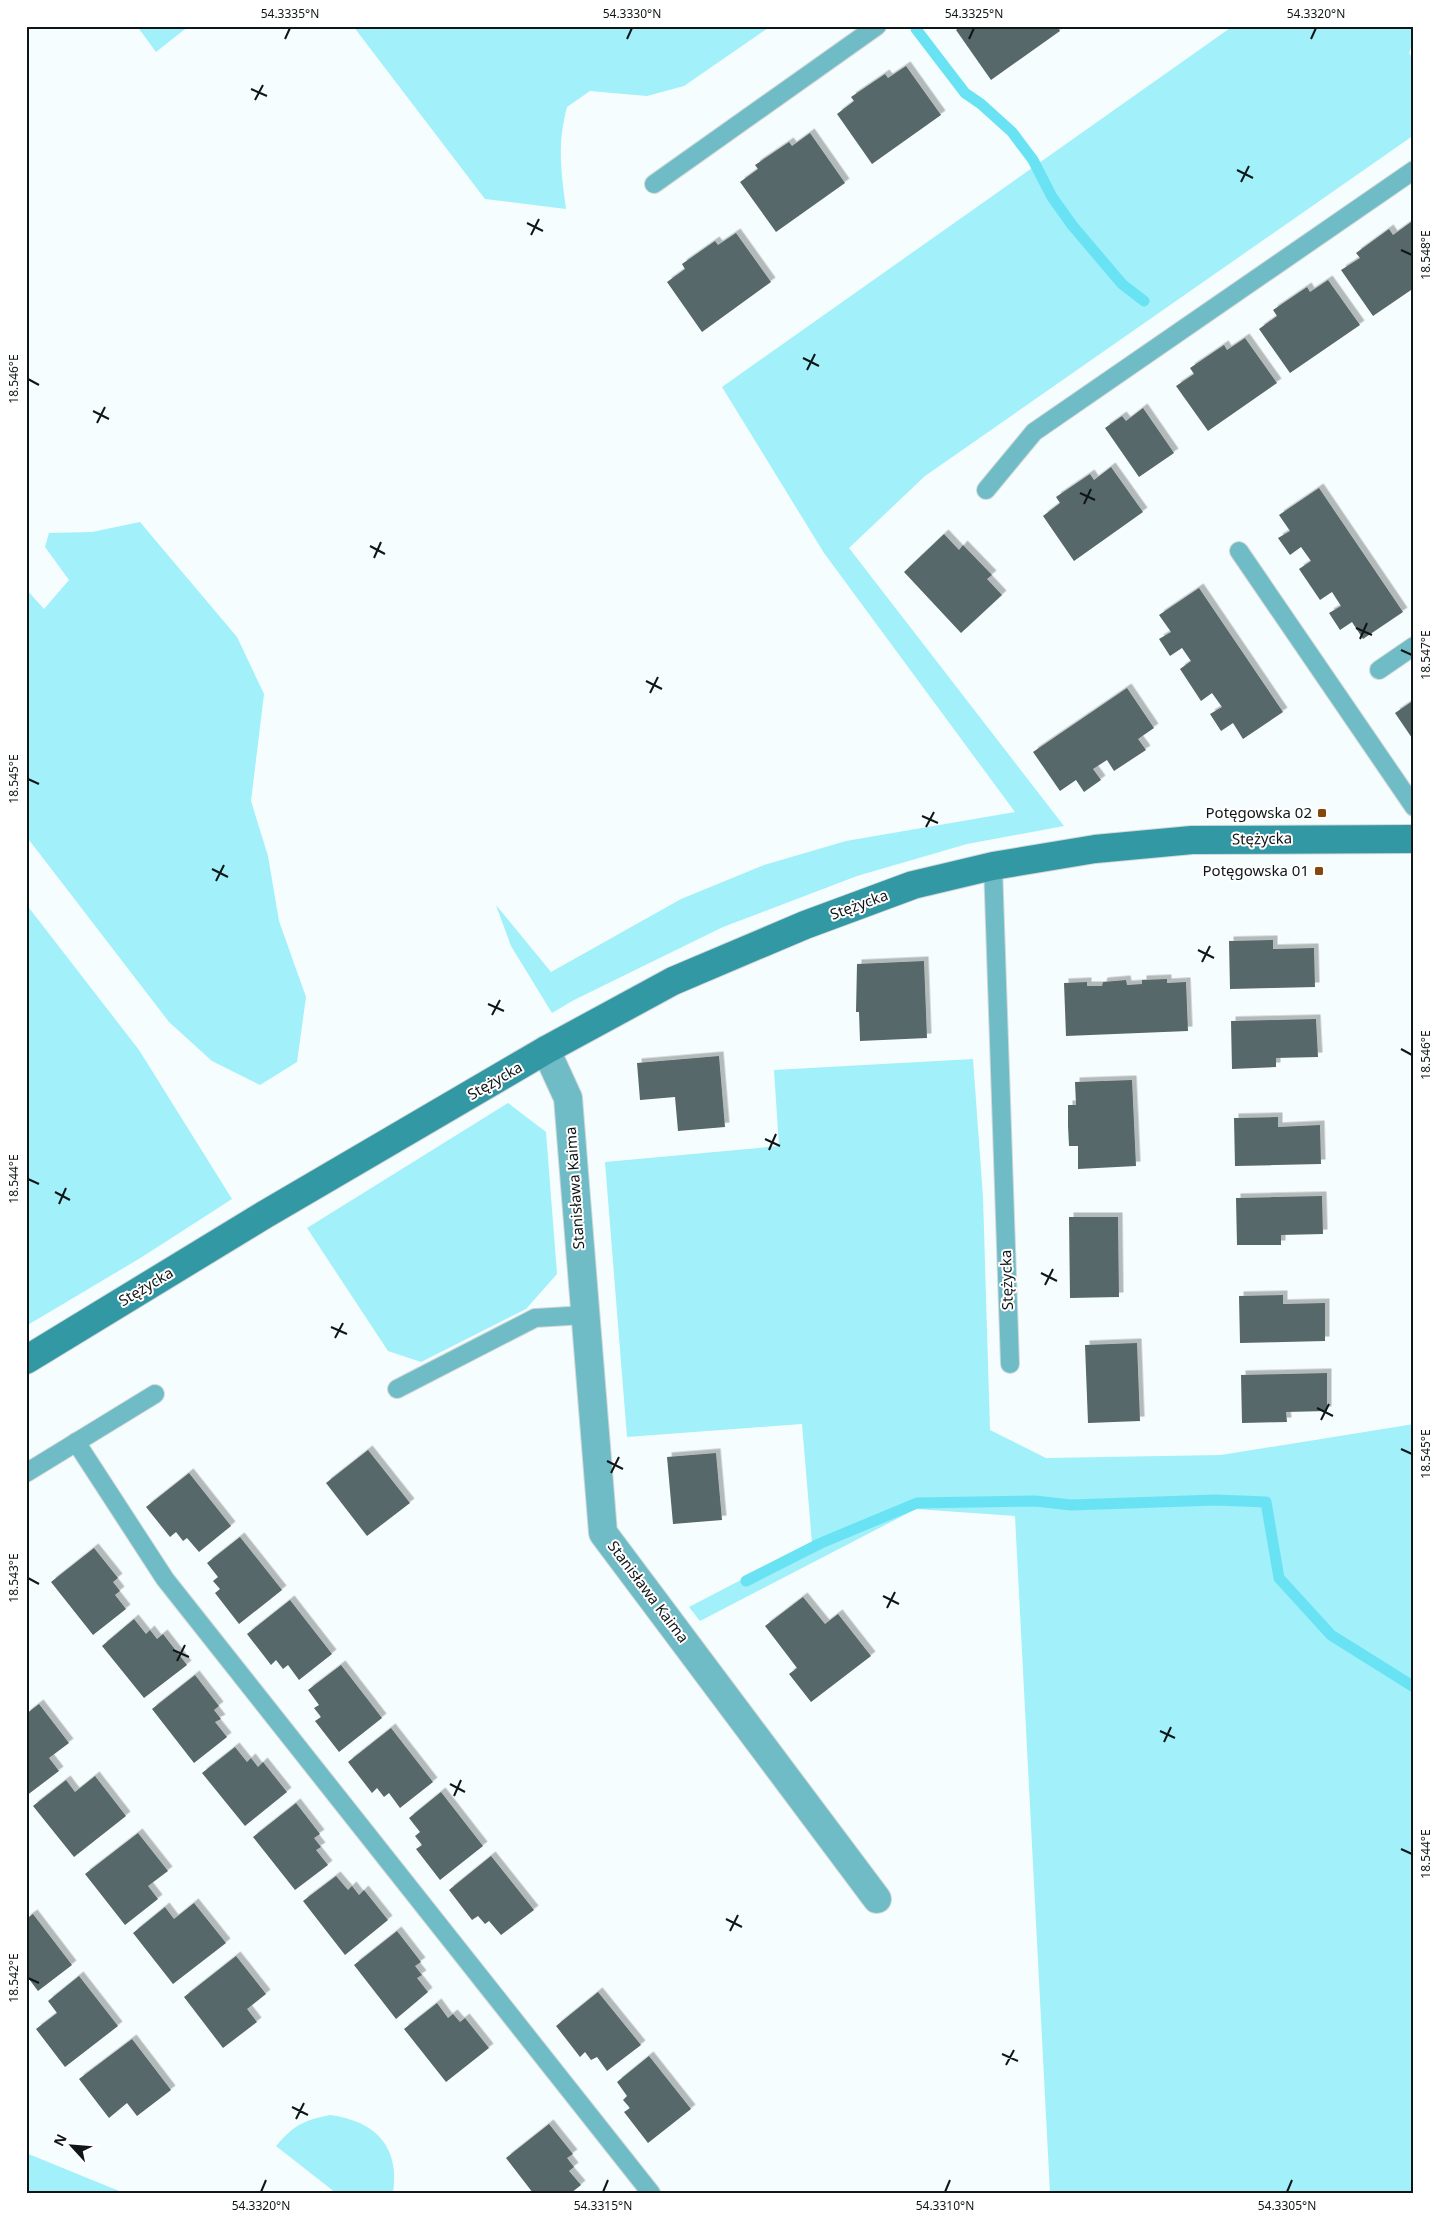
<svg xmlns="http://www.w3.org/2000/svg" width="1440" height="2219" font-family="'Noto Sans',sans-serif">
<defs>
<filter id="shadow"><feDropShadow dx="4.5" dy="-4.5" stdDeviation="0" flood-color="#0004"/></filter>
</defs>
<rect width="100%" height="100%" fill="#f6fdfe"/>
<!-- green -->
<g fill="#a1f0fa">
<polygon points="137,26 189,26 156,52"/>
<path d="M353,26H771L684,86L647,96L590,91L567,107C557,145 561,171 566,209L485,199Z"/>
<polygon points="1233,26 1414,26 1414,40 1409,53 1414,60 1414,135 925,476 849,548 1064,826 967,844 857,876 723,927 574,1000 552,1013 511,946 496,905 551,972 681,899 764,865 846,841 1015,812 824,553 722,387"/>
<polygon points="140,522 237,637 264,694 251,801 268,856 279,921 306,997 297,1062 260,1085 212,1061 169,1022 26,836 26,589 44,609 69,580 45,547 49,533 92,532"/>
<polygon points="26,904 139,1050 232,1199 142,1257 26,1326"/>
<polygon points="973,1059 983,1197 990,1430 1046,1458 1221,1455 1414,1424 1414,2193 1386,2193 1387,2191 1050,2193 1015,1516 916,1509 700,1621 689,1607 812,1543 802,1424 627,1437 605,1162 779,1146 774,1070"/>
<polygon points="508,1103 546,1132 557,1274 526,1309 421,1362 388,1351 307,1228"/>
<path d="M330,2115C375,2121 400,2146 393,2193H336L276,2146C294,2125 304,2120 330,2115Z"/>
<polygon points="26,2153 124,2193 26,2193"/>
</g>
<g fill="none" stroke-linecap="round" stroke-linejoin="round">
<!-- stream -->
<g stroke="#69e3f3" stroke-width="11">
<polyline points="916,29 965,93 981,104 1012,132 1033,160 1052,197 1072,225 1122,284 1144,301"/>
<polyline points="746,1581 821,1543 917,1503 1035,1501 1071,1505 1216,1500 1266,1502 1279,1578 1331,1635 1414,1687"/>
</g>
</g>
<!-- building -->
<g fill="#576769" filter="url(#shadow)">
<polygon points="961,26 1057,26 1060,31 991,80 956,30"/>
<polygon points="906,66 941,115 872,164 837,114 854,101 851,97 885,74 888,78"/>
<polygon points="810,133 845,183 776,232 740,182 758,169 755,165 789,142 792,146"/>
<polygon points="1411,222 1414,227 1414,288 1373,316 1341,270 1360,258 1356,253 1389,229 1393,235"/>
<polygon points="736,233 771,282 702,332 667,282 685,269 682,264 715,241 718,245"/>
<polygon points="1328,280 1360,325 1290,373 1259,329 1277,316 1273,310 1307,287 1310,292"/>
<polygon points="1245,338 1277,383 1208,431 1176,386 1194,374 1190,368 1224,345 1227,350"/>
<polygon points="1143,408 1174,453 1139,477 1105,428 1122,416 1126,421"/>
<polygon points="1111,467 1143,512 1074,561 1043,516 1060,503 1056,497 1090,474 1094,480"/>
<polygon points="1319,488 1403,612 1363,639 1352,622 1340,630 1329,613 1341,606 1332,592 1320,600 1299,569 1311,561 1301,547 1290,555 1278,538 1290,531 1279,515"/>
<polygon points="944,534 959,550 963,545 992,575 987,579 1002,595 961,633 904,572"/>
<polygon points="1199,588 1283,712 1243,739 1233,723 1221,731 1210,714 1222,707 1212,693 1201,701 1180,669 1191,661 1182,648 1170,656 1159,639 1171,632 1159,615"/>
<polygon points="1127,688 1154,728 1138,739 1146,750 1114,771 1107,760 1093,769 1101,780 1084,792 1076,780 1060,791 1033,752"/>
<polygon points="1414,700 1414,741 1395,713"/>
<polygon points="1273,940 1273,949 1314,948 1315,987 1230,989 1229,941"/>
<polygon points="924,961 927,1038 860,1041 859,1012 856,1012 857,964"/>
<polygon points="1167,979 1167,983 1186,982 1188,1031 1066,1036 1064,983 1087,982 1087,986 1102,986 1103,982 1126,980 1127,985 1142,984 1142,980"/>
<polygon points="1316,1019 1318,1057 1276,1058 1276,1067 1232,1069 1231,1021"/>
<polygon points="719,1056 725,1127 678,1131 675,1097 640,1100 637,1063"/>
<polygon points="1132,1080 1136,1166 1078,1169 1078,1146 1069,1146 1068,1126 1068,1105 1076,1105 1075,1082"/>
<polygon points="1278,1117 1278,1127 1320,1125 1321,1164 1235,1166 1234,1118"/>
<polygon points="1322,1196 1323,1234 1281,1235 1281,1245 1237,1245 1236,1198"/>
<polygon points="1069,1217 1118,1217 1119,1297 1070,1298"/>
<polygon points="1283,1295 1283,1304 1325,1303 1325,1341 1240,1343 1239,1296"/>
<polygon points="1137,1343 1140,1421 1088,1423 1085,1345"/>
<polygon points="1327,1373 1327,1411 1286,1412 1287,1422 1242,1423 1241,1375"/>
<polygon points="368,1450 410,1503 367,1536 326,1483"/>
<polygon points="716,1453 722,1520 673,1524 667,1457"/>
<polygon points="189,1473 231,1526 199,1552 187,1538 183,1541 176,1532 170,1537 146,1507"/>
<polygon points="240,1537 282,1590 239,1624 215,1593 220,1589 213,1581 218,1577 207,1563"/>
<polygon points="94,1548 118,1578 113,1582 120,1591 115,1595 126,1609 93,1635 51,1582"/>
<polygon points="803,1597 825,1624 838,1614 871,1656 811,1702 789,1674 797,1668 765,1626"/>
<polygon points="290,1600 332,1654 299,1680 288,1665 283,1669 276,1660 271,1665 247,1634"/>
<polygon points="134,1619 146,1634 150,1630 157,1639 163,1634 187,1665 144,1698 102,1646"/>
<polygon points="341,1665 382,1718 339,1752 315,1721 321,1717 314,1708 319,1705 308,1690"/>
<polygon points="195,1675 219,1706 214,1710 221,1719 215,1722 227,1737 194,1763 152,1709"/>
<polygon points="39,1704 69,1743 49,1758 59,1771 26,1796 26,1714"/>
<polygon points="391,1728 433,1782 400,1808 389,1793 384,1797 377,1788 372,1793 348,1762"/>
<polygon points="235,1747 247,1762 251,1758 258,1767 263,1762 287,1792 245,1826 202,1773"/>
<polygon points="95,1776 126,1816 74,1857 33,1806 66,1780 75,1792"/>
<polygon points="441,1792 483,1846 440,1880 416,1849 422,1845 415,1836 420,1832 409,1818"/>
<polygon points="296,1803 320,1834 314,1838 321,1847 316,1850 328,1865 295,1890 253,1837"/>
<polygon points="138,1833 168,1871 148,1886 158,1899 125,1925 85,1874"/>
<polygon points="491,1856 534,1910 501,1935 489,1921 485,1924 478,1916 472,1920 449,1890"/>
<polygon points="336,1876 348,1890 352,1886 359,1895 364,1890 388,1920 345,1955 303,1901"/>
<polygon points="194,1903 226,1943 173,1984 133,1933 165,1907 174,1919"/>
<polygon points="33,1914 72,1965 38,1991 29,1979 26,1981 26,1919"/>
<polygon points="397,1931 421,1962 415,1966 422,1975 417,1978 428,1992 396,2019 354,1965"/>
<polygon points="236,1956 266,1994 247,2009 257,2022 223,2048 184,1997"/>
<polygon points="79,1976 118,2026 65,2067 36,2029 57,2013 48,2001"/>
<polygon points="598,1992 641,2045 607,2071 597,2057 591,2060 585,2052 580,2057 556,2026"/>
<polygon points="437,2003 448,2018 453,2014 460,2022 465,2018 489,2048 446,2082 404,2029"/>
<polygon points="132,2039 171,2090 137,2116 127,2103 109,2118 79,2079"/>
<polygon points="649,2056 691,2109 648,2143 624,2112 630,2108 623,2100 627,2096 617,2082"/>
<polygon points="549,2124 573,2154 567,2158 574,2167 569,2171 581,2185 571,2193 533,2193 506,2158"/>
</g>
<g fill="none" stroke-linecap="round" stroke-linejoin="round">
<defs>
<g id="lane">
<polyline points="654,184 877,26"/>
<polyline points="986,490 1034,432 1414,170"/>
<polyline points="1239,551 1414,807"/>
<polyline points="1379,670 1414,646"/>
<polyline points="993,866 1010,1364"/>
<polyline points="397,1389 535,1318 585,1315"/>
<polyline points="76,1442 165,1579 651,2193"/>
<polyline points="26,1473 155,1394"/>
</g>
<polyline id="street" points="546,1050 568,1098 603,1533 877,1899"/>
<polyline id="secondary" points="26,1360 264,1215 546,1050 673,981 805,925 913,885 993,866 1095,849 1192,840 1414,839"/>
</defs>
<!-- lane casing -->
<use href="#lane" stroke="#d1d8d9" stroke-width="20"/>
<!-- street casing -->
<use href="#street" stroke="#d1d8d9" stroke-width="30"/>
<!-- secondary casing -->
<use href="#secondary" stroke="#d1d8d9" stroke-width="30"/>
<!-- lane -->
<use href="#lane" stroke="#6fbcc6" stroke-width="18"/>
<!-- street -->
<use href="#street" stroke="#6fbcc6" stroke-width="28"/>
<!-- secondary -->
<use href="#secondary" stroke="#3198a4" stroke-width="28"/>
</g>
<!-- ticks -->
<path fill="none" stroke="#101617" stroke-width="2" d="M285,39L290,28M627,39L632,28M969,39L974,28M1311,39L1316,28M251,89L267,96M255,100L263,85M1237,170L1253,178M1241,182L1249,166M527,223L543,231M531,235L539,219M1401,250L1412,255M803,358L819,366M807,370L815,354M28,379L39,385M93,411L109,419M97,423L105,407M1080,493L1095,500M1084,504L1091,489M370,546L385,554M374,558L381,542M1356,628L1372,635M1360,639L1367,623M1401,650L1412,655M646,681L662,689M650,693L658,677M28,779L39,784M922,816L938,823M926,827L934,812M212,869L228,877M216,881L224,865M1198,950L1214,958M1202,962L1210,946M488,1004L504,1011M492,1015L500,1000M1401,1049L1412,1055M765,1139L780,1146M769,1150L776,1134M28,1179L39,1184M55,1192L70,1200M59,1204L66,1188M1041,1273L1057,1281M1045,1285L1053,1269M331,1327L347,1334M335,1338L343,1323M1317,1408L1333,1416M1321,1420L1329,1404M1401,1449L1412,1454M607,1461L623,1469M611,1473L619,1457M28,1578L39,1584M883,1596L899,1604M887,1608L895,1592M173,1650L189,1657M177,1661L185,1645M1160,1731L1175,1738M1164,1742L1171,1727M450,1784L465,1792M454,1796L461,1780M1401,1849L1412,1854M726,1919L742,1927M730,1931L738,1915M28,1978L39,1983M1002,2054L1018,2061M1006,2065L1014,2050M292,2107L308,2115M296,2119L304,2103M261,2192L266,2180M603,2192L608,2180M945,2192L950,2180M1287,2192L1292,2180"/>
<!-- markers -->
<g fill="#86470c" stroke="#fff" stroke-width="2">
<rect x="1317" y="808" width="10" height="10" rx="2.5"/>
<rect x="1314" y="866" width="10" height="10" rx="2.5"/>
</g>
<g text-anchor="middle" stroke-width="4" stroke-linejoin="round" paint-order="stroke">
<!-- poi labels -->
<g font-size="15" fill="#101617" stroke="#fff" text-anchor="end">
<text x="1312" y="818">Potęgowska 02</text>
<text x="1309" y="876">Potęgowska 01</text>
</g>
<!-- street labels -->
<g font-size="15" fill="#101617" stroke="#fff">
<text transform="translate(1262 839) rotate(-1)" y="5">Stężycka</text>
<text transform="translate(859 905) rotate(-20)" y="5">Stężycka</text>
<text transform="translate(495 1081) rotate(-30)" y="5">Stężycka</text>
<text transform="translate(575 1188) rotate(-94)" y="5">Stanisława Kaima</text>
<text transform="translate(1007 1280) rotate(-92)" y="5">Stężycka</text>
<text transform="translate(146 1287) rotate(-31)" y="5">Stężycka</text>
<text transform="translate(648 1592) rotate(53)" y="5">Stanisława Kaima</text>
</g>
</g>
<!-- border -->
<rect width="1440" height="2219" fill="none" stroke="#ffffff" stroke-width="55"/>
<!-- north arrow -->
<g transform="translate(72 2146) rotate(296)" stroke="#ffffff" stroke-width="4" paint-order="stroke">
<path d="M0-4L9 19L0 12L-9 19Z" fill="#101617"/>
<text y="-8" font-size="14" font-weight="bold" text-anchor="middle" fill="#101617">N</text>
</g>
<rect x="28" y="28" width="1384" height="2164" fill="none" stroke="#101617" stroke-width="2"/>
<g font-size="12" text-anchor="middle" fill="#101617">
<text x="290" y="18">54.3335°N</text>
<text x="632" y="18">54.3330°N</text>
<text x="974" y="18">54.3325°N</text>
<text x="1316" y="18">54.3320°N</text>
<text transform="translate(1426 255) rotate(-90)" y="4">18.548°E</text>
<text transform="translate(14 379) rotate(-90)" y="4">18.546°E</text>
<text transform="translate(1426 655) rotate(-90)" y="4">18.547°E</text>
<text transform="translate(14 779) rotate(-90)" y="4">18.545°E</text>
<text transform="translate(1426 1055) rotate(-90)" y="4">18.546°E</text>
<text transform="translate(14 1179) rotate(-90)" y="4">18.544°E</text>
<text transform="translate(1426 1454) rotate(-90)" y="4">18.545°E</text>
<text transform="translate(14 1578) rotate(-90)" y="4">18.543°E</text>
<text transform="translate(1426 1854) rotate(-90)" y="4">18.544°E</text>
<text transform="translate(14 1978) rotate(-90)" y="4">18.542°E</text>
<text x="261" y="2210">54.3320°N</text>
<text x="603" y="2210">54.3315°N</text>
<text x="945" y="2210">54.3310°N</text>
<text x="1287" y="2210">54.3305°N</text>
</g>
</svg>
